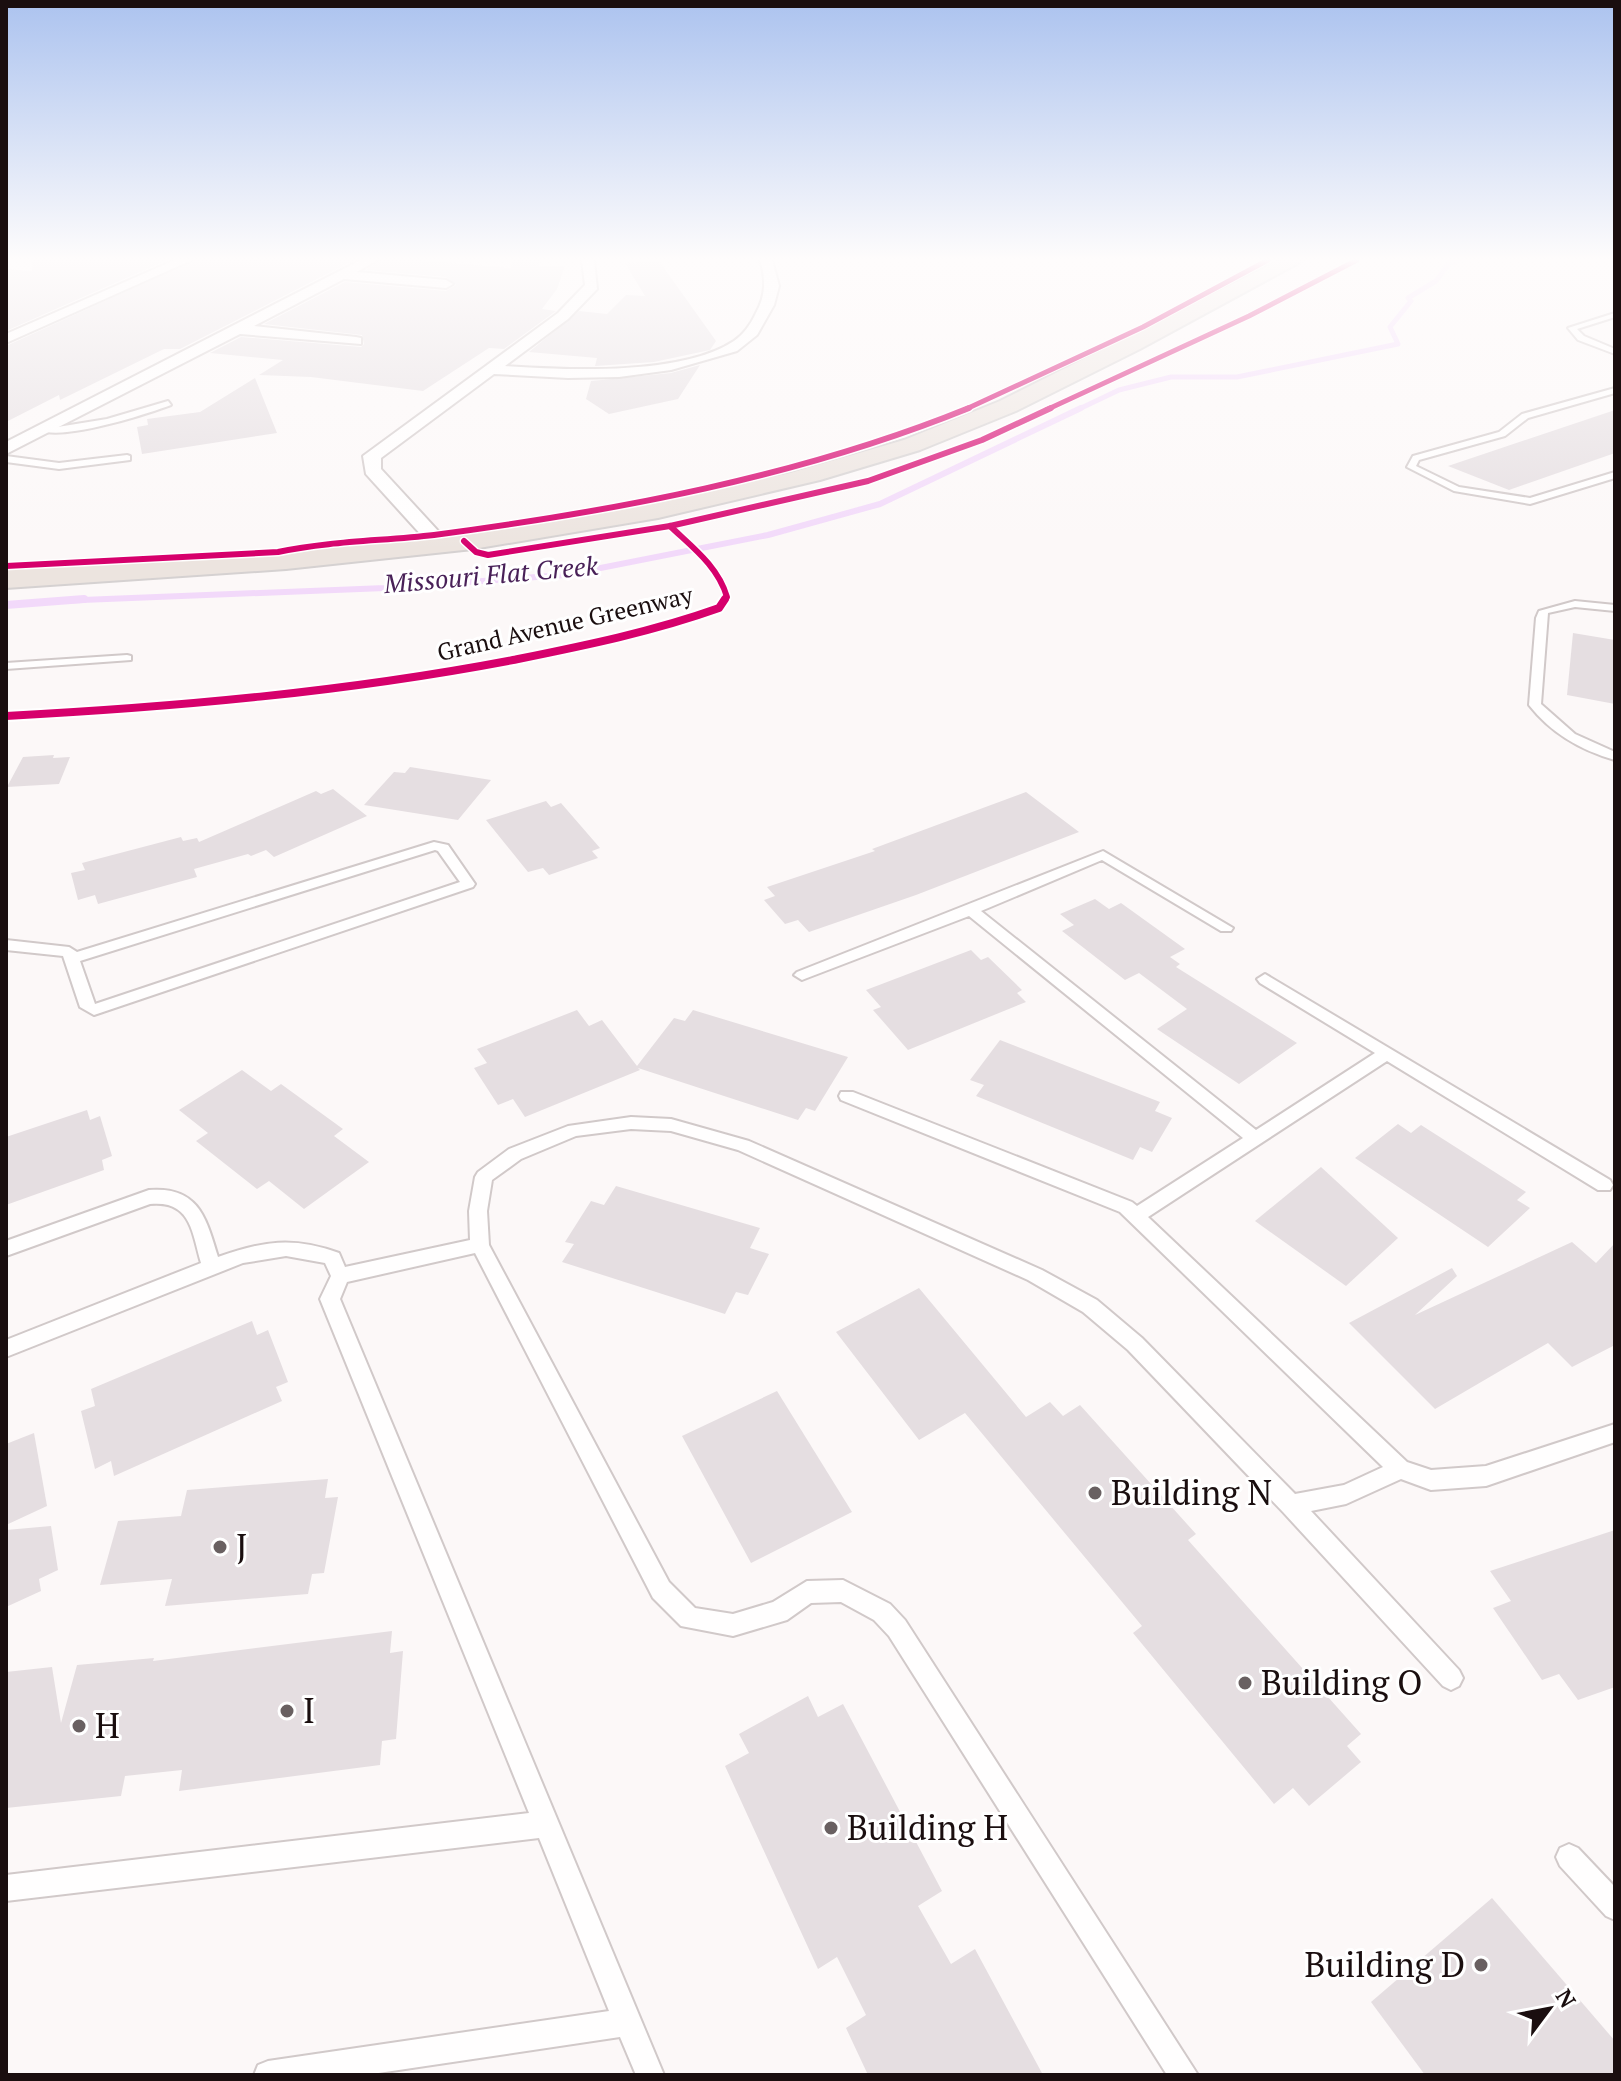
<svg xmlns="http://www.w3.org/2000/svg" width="1621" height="2081" font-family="'PT Serif',serif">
<rect width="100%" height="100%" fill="#fcf8f8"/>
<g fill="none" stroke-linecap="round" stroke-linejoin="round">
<!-- stream-far2 -->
<polyline stroke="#f2d9fa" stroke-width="5" points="1077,410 1119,390 1171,377 1237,377 1398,344 1390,327 1411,301 1408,298 1436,281 1449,263 1460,260"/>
<!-- stream-far1 -->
<polyline stroke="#f2d9fa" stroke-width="6" points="57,601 385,588 565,575 768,535 880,504 1081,408"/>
<!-- stream -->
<polyline stroke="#f2d9fa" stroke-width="8" points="6,605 84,599"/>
</g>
<!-- building -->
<g fill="#e5dee1">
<polygon points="33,260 167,260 6,331 6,269 32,271"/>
<polygon points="195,260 354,260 180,349 164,349 60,400 59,395 6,422 6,346"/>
<polygon points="380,260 421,260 510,268 514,260 541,260 539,266 565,266 557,289 542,309 556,311 504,349 489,348 423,391 311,377 259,375 283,360 210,353 241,337 361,347 364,344 362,335 264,324 345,282 446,291 456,285 446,277 366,270"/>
<polygon points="659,261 716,341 710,350 654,362 595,366 597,358 529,352 579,311 607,314 626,295 645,296 625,263"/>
<polygon points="700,365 678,399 609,414 586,399 591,381 671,373"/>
<polygon points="255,378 277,433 142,454 137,427 148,425 147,419 200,412"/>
<polygon points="1615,410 1615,453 1509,490 1448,466"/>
<polygon points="1573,633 1615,640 1615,704 1567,695"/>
<polygon points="54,755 53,758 70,757 59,784 7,787 23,757"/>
<polygon points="410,767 491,780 458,820 364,805 394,772 405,773"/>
<polygon points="333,789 367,816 274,857 266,850 251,856 248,854 194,869 197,877 98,904 95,895 78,900 71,873 85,870 82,863 181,837 183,841 197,838 199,842 316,791 321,794"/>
<polygon points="1026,792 1079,832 916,895 809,932 798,920 785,924 764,900 775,896 767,887 875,851 872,849"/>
<polygon points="546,801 551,807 561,803 600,848 592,851 598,858 549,875 543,868 528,872 486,820"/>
<polygon points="1095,899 1109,909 1121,903 1185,949 1170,957 1180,964 1176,967 1297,1043 1239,1084 1157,1029 1187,1009 1139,973 1125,980 1062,931 1074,925 1060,914"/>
<polygon points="971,950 981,960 988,957 1022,990 1017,993 1026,1002 908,1050 873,1010 881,1007 866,990"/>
<polygon points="577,1010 589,1026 602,1020 637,1066 674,1018 685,1021 693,1010 848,1057 815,1111 806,1108 798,1120 638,1068 640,1070 525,1117 513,1099 498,1105 474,1068 487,1063 477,1049"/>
<polygon points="1000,1040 1160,1102 1155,1111 1172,1118 1152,1152 1140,1147 1133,1160 976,1096 984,1085 970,1080"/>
<polygon points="242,1070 271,1091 281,1084 343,1129 334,1136 369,1162 304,1209 269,1181 257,1189 196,1141 208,1133 179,1110"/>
<polygon points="87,1110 90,1120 100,1116 112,1156 102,1160 104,1170 6,1205 6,1137"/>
<polygon points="1398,1124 1411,1133 1421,1125 1526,1192 1517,1200 1530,1208 1488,1247 1355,1158"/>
<polygon points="1321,1167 1398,1238 1346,1286 1255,1221"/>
<polygon points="616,1186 760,1228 750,1248 769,1254 748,1295 736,1292 725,1314 562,1262 574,1244 565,1242 591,1201 604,1205"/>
<polygon points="1572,1242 1596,1263 1615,1243 1615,1345 1572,1367 1548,1343 1435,1409 1349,1323 1452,1268 1457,1276 1415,1315"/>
<polygon points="919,1288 1026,1417 1050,1402 1063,1416 1080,1405 1196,1534 1188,1540 1361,1734 1347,1746 1361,1762 1309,1806 1293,1788 1274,1804 1133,1633 1142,1626 965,1413 919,1440 836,1332"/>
<polygon points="252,1321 257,1335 268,1330 288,1382 276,1387 282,1401 114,1476 111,1461 95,1469 81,1411 95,1406 91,1389"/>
<polygon points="777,1391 852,1512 751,1563 682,1436"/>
<polygon points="34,1433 47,1506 6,1525 6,1444"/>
<polygon points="328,1479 325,1498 338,1497 324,1573 312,1574 308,1594 165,1606 172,1579 100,1585 118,1521 181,1516 187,1490"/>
<polygon points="51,1526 58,1570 39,1579 41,1591 6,1607 6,1530"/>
<polygon points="1615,1530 1615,1687 1578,1700 1559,1674 1542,1680 1493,1608 1511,1601 1490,1571"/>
<polygon points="392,1631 390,1653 403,1651 396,1739 382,1741 380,1765 179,1791 182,1770 125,1776 121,1796 6,1808 6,1672 52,1667 61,1723 77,1665 154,1658 153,1661"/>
<polygon points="808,1696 818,1717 843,1704 942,1891 918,1906 951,1964 975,1949 1043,2075 868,2075 846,2028 866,2015 837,1957 818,1969 725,1766 749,1753 739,1734"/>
<polygon points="1492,1898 1615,2041 1615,2075 1425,2075 1371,2002"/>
</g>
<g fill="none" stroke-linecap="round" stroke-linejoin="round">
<defs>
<g id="lane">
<polygon points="1615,313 1615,317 1577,329 1584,336 1615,349 1615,354 1578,340 1568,328"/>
<polygon points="1615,388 1615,393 1528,418 1505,436 1419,460 1416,466 1459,487 1530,498 1615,472 1615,478 1530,504 1454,491 1407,467 1413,456 1499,432 1522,414"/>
<path d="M168,401L171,405C144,415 63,441 39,430L107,419Z"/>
<polygon points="127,455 130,456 130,460 59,469 6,462 6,456 59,463"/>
<path d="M1575,601L1615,605V611L1575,607L1548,613L1541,704L1575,734L1615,752V760C1580,750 1551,733 1529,705L1536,618L1539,611Z"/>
<polygon points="127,655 131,656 131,660 6,669 6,663"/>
<path d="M434,842L448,845L475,884L473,887L94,1015L80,1007L63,956L6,950V940L69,947L77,952ZM435,850L438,851L460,882L95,1004L80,961Z"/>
<path d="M1103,851L1233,928L1231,931H1221L1102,860L981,911L1256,1130L1375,1053L1260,983L1257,979L1265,974L1610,1180L1613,1185L1610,1190H1598L1387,1061L1148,1217L1407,1462L1431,1470L1486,1466L1615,1424V1442L1486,1486L1431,1490L1401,1479L1346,1504L1311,1511L1459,1670L1463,1678L1459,1686L1451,1690L1443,1686L1283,1512L1128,1350L1083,1312L1028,1280L738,1150L671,1131L631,1129L576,1136L521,1159L492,1180L487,1211L489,1245L669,1582L695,1608L733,1614L773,1602L807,1581L843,1580L890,1604L905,1620L1198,2075H1167L889,1636L874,1620L841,1602L811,1603L787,1620L733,1636L681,1626L653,1598L475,1253L347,1282L340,1299L664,2075H636L620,2037L365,2075H254L258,2065L268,2061L609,2011L539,1838L6,1901V1875L529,1813L320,1299L331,1276L325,1263L286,1256L243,1263L6,1357V1340L201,1263C192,1232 191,1200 150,1204L6,1256V1241L149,1190C198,1186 206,1217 218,1257C263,1241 293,1236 339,1253L345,1267L470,1240L469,1211L475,1177L478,1172L509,1149L568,1126L631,1117L671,1119L749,1141L1042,1270L1097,1300L1142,1338L1295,1494L1344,1485L1383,1467L1120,1212L841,1100L839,1096L841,1092H853L1132,1202L1137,1206L1243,1138L969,916L807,978L802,980L794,975L797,972Z"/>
<polygon points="1569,1844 1578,1848 1615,1887 1615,1920 1606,1916 1560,1866 1556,1857 1560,1848"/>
</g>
<g id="street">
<polygon points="175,260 192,260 6,343 6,334"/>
<polygon points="361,260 377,260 357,272 446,280 453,284 446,288 344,279 254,326 356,337 361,338 361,344 240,334 6,454 6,442"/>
<path d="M582,260H594L597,289L568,319L505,366C567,370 681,376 734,341C744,334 751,324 756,313C766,295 766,279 760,260H772L779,286L774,305L757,335L737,351L671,370L619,377L568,378L494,374L381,458V469L451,545L448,549H434L366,474L363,456L558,313L585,285Z"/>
</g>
<polygon id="primary" points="1280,260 1304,260 1140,349 1016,411 920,450 820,480 658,518 473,549 286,569 6,588 6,570 286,553 473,533 658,502 790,473 904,440 1000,401"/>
</defs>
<!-- lane casing -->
<use href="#lane" stroke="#d1c9c9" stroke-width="4"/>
<!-- street casing -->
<use href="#street" stroke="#d1c9c9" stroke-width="4"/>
<!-- primary casing -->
<use href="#primary" stroke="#d5d1d1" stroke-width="4"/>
<!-- lane -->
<use href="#lane" fill="#fffefe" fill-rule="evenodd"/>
<!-- street -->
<use href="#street" fill="#fffefe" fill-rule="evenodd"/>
<!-- primary -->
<use href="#primary" fill="#ece4df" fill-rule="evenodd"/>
<defs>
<g id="cycleway-far2">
<polyline points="964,410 1143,327 1268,260"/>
<polyline points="1046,410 1249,316 1357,260"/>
</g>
<g id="cycleway-far1">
<path d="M670,526C692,547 718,566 727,597L724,601"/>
<polyline points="464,541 476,552 488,555 670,526 868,481 982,440 1051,408"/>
<path d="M6,566L278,552C330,541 382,541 434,535C615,511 799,477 969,408"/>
</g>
<path id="cycleway" d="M6,716C176,707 345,692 513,660C582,646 652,632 719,608L725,599"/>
</defs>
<!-- cycleway-far2 casing -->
<use href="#cycleway-far2" stroke="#fff" stroke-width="7"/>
<!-- cycleway-far1 casing -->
<use href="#cycleway-far1" stroke="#fff" stroke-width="9"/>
<!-- cycleway casing -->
<use href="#cycleway" stroke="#fff" stroke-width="12"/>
<!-- cycleway-far2 -->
<use href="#cycleway-far2" stroke="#d6006c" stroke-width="5"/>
<!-- cycleway-far1 -->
<use href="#cycleway-far1" stroke="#d6006c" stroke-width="6"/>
<!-- cycleway -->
<use href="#cycleway" stroke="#d6006c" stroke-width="8"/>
</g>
<!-- sky -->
<linearGradient id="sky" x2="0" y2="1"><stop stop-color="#acc3ef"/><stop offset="0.47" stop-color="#fefcfc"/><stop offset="1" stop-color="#fefcfc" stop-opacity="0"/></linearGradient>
<rect width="1621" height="551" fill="url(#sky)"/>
<!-- markers -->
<g fill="#696061" stroke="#fff" stroke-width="3">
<circle cx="1095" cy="1493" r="8"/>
<circle cx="220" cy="1547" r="8"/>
<circle cx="1245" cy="1683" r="8"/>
<circle cx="287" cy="1711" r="8"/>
<circle cx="79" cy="1726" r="8"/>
<circle cx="831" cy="1828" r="8"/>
<circle cx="1481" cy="1965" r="8"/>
</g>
<g text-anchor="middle" stroke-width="6" stroke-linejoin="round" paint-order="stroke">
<!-- far-street labels -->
<g font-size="24" fill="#1a0e0f" stroke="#fff">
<text transform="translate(565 624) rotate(-13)" y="8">Grand Avenue Greenway</text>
</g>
<!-- far-water labels -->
<g font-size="26" font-style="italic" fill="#492158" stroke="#fff">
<text transform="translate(491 575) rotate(-5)" y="9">Missouri Flat Creek</text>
</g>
<!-- near-poi labels -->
<g font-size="34" fill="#1a0e0f" stroke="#fff" text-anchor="start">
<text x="1111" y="1505">Building N</text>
<text x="236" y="1559">J</text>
<text x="1261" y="1695">Building O</text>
<text x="303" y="1723">I</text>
<text x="95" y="1738">H</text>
<text x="847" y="1840">Building H</text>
<text x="1465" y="1977" text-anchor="end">Building D</text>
</g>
</g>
<!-- border -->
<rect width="1621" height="2081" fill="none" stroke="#1a0e0f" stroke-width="16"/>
<!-- north arrow -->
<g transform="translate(1549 2009) rotate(58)" stroke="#ffffff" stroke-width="6" paint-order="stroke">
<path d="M0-6L14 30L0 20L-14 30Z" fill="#1a0e0f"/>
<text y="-12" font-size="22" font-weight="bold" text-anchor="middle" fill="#1a0e0f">N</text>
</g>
</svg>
